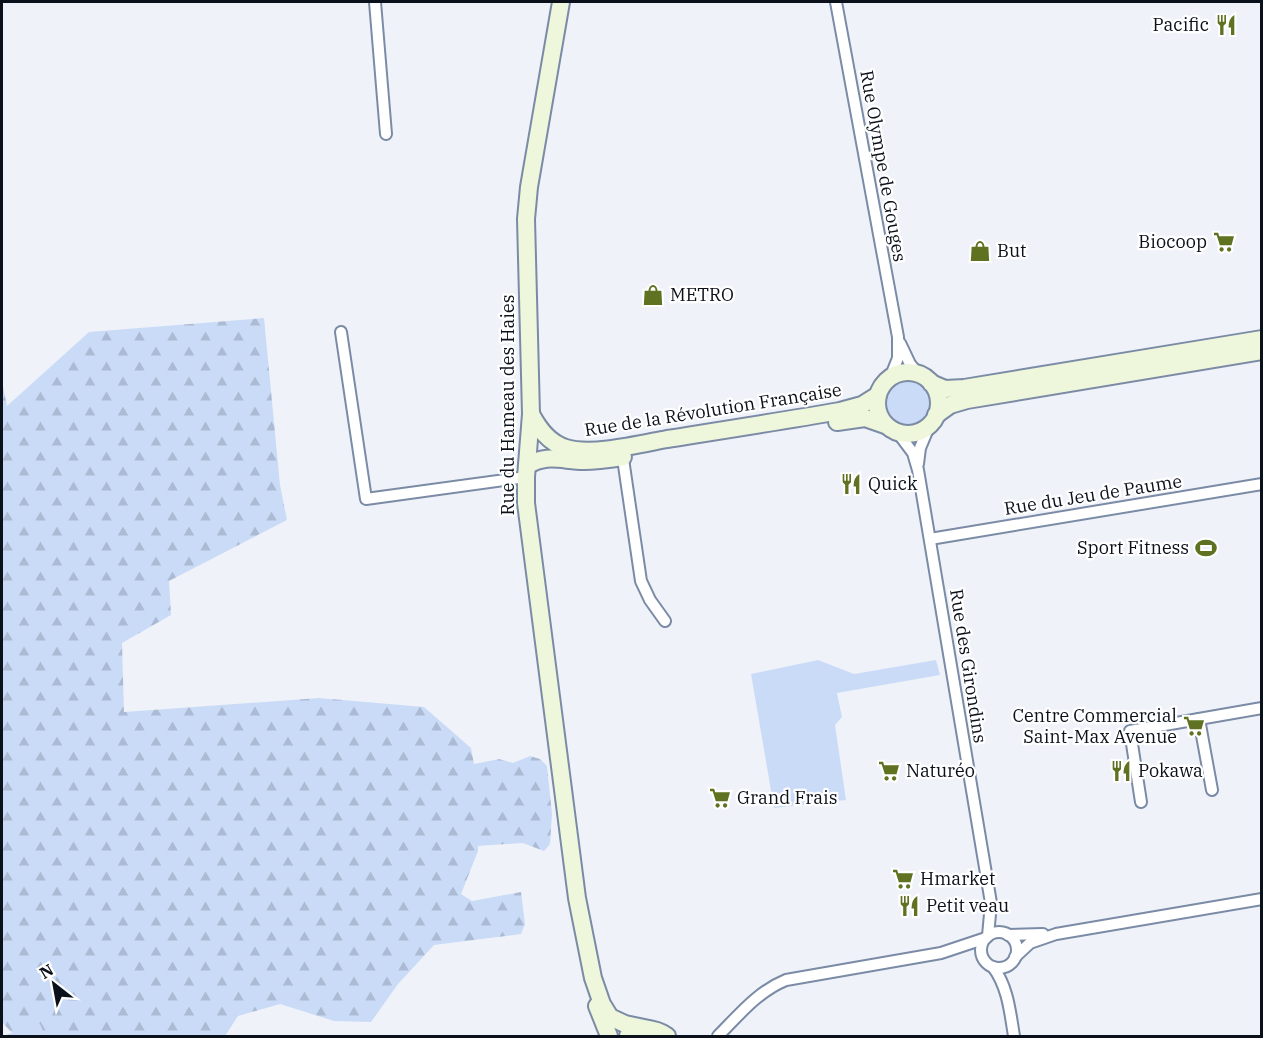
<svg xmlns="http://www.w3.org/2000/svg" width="1263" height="1038" font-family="'IBM Plex Serif',serif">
<defs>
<pattern id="forest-firs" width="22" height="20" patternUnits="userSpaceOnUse" patternTransform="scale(1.5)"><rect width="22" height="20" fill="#cadbf8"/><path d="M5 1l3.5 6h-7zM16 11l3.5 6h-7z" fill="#acbbd4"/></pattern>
</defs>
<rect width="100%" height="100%" fill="#eff3f9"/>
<!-- green -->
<g fill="#cadbf8">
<circle cx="908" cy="404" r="22"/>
<polygon points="818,660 854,674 936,660 940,675 837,693 842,717 835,725 846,800 774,808 751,674"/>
<polygon points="40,1023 45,1036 3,1036"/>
</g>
<!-- forest -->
<polygon fill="url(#forest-firs)" points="264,318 280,485 287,520 169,581 171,615 122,643 124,712 319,698 424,707 471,748 474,764 499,759 513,763 530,756 540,759 547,766 552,814 550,844 544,851 523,843 478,846 478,851 461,894 472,901 521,892 525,924 521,934 434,945 398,984 371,1022 334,1021 280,1004 238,1016 225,1036 45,1036 40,1024 12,1033 2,1022 2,381 7,406 89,332"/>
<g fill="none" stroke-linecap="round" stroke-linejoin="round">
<defs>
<g id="street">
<polyline points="375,2 386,134"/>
<polyline points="836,2 898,337 898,358 890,378"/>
<polyline points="341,332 366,499 526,477"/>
<polyline points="900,343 910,364 919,375"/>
<polyline points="898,433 913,453 918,470 991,903 988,936"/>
<polyline points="622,452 641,581 650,600 665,621"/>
<polyline points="918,464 920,448 930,424"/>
<polyline points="930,539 1262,484"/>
<polyline points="1199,719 1212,790"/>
<polyline points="1141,802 1130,731 1262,708"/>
<circle cx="999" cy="950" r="18"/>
<polyline points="1008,935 1043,934"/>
<polyline points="1015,957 1030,943 1056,934 1262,899"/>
<path d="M993,967C1008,987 1010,1012 1014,1036"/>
<path d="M718,1036C739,1015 757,992 786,980L941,953L986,938"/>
</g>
<g id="secondary">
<polyline points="561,2 529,187 526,219 531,414 526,477 526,503 577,898 593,978 602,1004 610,1017 625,1024 649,1029"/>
<circle cx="908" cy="403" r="31"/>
<polyline points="931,383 945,389 964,388 1262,339"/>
<path d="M531,414C539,429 549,443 566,448C592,456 640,444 667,439C724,430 782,421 840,411L862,405L878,395"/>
<polyline points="936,415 950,405 967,400 1262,351"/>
<polyline points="837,422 865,418 885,425"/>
<path d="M527,466C546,453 563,461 584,461C597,461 610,459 623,457"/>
<polyline points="597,1006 609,1036"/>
<path d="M628,1036C640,1027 654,1027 667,1036"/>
</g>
</defs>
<!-- street casing -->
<use href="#street" stroke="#7b8ba6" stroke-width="14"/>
<!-- secondary casing -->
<use href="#secondary" stroke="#7b8ba6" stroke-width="20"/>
<!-- street -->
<use href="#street" stroke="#fff" stroke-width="10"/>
<!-- secondary -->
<use href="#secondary" stroke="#eef6db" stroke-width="16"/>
</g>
<!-- icons -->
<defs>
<symbol id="restaurant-bare" viewBox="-9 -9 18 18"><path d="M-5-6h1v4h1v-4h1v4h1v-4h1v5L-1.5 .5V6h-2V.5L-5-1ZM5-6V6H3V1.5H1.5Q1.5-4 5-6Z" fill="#5e7221" stroke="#fff" stroke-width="2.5" paint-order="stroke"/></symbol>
<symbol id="supermarket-bare" viewBox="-9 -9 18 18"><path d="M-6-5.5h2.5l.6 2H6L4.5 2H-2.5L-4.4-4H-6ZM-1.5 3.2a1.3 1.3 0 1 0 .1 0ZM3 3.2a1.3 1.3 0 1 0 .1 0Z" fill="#5e7221" stroke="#fff" stroke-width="2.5" paint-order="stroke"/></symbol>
<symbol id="shop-bare" viewBox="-9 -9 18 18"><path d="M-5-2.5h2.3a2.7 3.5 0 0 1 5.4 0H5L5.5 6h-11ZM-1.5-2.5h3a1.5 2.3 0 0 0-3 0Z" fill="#5e7221" stroke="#fff" stroke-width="2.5" paint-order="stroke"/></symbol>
<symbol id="stadium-bare" viewBox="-9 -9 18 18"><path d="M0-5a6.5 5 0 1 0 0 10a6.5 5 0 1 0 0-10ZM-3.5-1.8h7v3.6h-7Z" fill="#5e7221" stroke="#fff" stroke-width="2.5" paint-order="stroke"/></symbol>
</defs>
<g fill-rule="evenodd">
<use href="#restaurant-bare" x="1211" y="10" width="30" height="30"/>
<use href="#supermarket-bare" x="1209" y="227" width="30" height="30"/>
<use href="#shop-bare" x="965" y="236" width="30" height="30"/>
<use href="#shop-bare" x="638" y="280" width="30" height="30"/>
<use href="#restaurant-bare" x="836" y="469" width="30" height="30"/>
<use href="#stadium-bare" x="1191" y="533" width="30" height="30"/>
<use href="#supermarket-bare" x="1179" y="711" width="30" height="30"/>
<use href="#supermarket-bare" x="874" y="756" width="30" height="30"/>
<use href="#restaurant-bare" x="1106" y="756" width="30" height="30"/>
<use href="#supermarket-bare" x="705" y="783" width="30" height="30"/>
<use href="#supermarket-bare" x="888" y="864" width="30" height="30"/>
<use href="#restaurant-bare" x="894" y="891" width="30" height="30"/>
</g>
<g text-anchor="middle" stroke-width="4.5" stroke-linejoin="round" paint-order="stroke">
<!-- poi labels -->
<g font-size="18" fill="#0b111a" stroke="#fff" text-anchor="start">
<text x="1209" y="31" text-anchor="end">Pacific</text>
<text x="1207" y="248" text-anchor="end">Biocoop</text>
<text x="997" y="257">But</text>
<text x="670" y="301">METRO</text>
<text x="868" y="490">Quick</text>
<text x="1189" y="554" text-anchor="end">Sport Fitness</text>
<text x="1177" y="722" text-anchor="end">Centre Commercial<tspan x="1177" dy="21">Saint-Max Avenue</tspan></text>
<text x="906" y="777">Naturéo</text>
<text x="1138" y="777">Pokawa</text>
<text x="737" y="804">Grand Frais</text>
<text x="920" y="885">Hmarket</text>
<text x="926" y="912">Petit veau</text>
</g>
<!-- street labels -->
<g font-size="18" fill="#0b111a" stroke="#fff">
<text transform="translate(883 166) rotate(80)" y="6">Rue Olympe de Gouges</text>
<text transform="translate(508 405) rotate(-90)" y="6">Rue du Hameau des Haies</text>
<text transform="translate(713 410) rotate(-9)" y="6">Rue de la Révolution Française</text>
<text transform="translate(1093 495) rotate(-9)" y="6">Rue du Jeu de Paume</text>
<text transform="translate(968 666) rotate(81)" y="6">Rue des Girondins</text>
</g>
</g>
<!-- border -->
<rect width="1263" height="1038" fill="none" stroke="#0b111a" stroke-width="6"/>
<!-- north arrow -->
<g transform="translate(54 984) rotate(329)" stroke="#ffffff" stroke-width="4.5" paint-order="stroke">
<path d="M0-4.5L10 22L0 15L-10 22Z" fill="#0b111a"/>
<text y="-9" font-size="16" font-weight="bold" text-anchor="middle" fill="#0b111a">N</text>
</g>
</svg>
